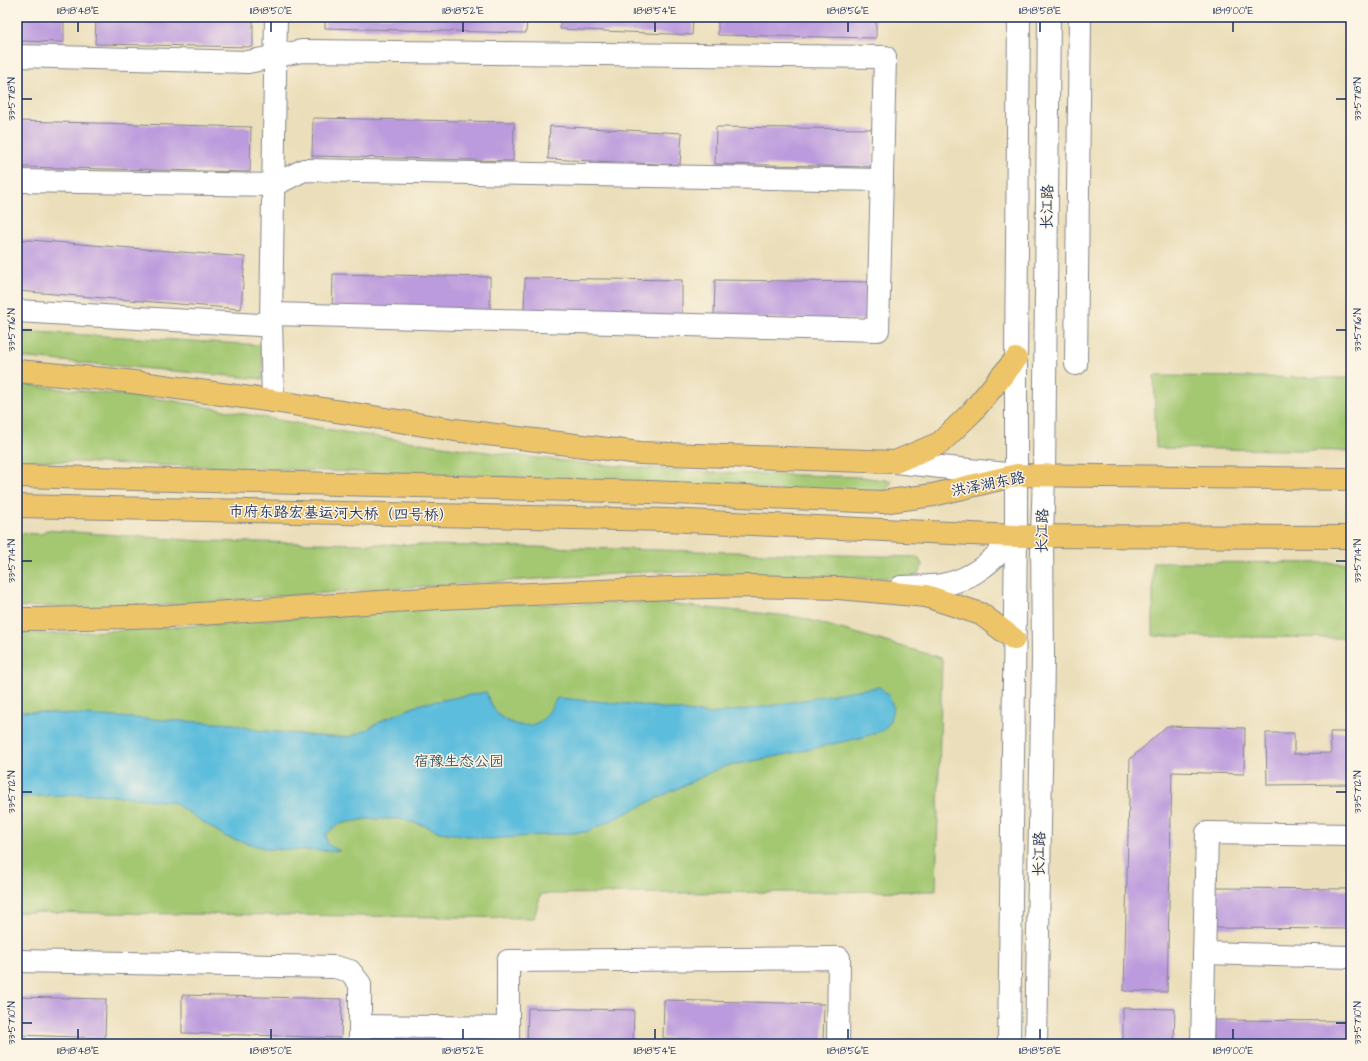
<svg xmlns="http://www.w3.org/2000/svg" width="1368" height="1061" font-family="'Architects Daughter','LXGW WenKai TC',sans-serif">
<rect width="100%" height="100%" fill="#fcf5e5"/>
<filter id="ink" filterUnits="userSpaceOnUse"><feTurbulence type="fractalNoise" baseFrequency=".025" numOctaves="2"/><feDisplacementMap in="SourceGraphic" scale="8" xChannelSelector="R" yChannelSelector="G"/><feConvolveMatrix kernelMatrix="1 2 1 2 8 2 1 2 1" color-interpolation-filters="sRGB"/></filter>
<filter id="wash" filterUnits="userSpaceOnUse"><feTurbulence type="fractalNoise" baseFrequency=".012" numOctaves="4" result="noise"/><feDisplacementMap in="SourceGraphic" scale="16" xChannelSelector="R" yChannelSelector="G"/><feGaussianBlur stdDeviation="0.9" result="paint"/><feColorMatrix in="noise" values="0 0 0 0 0 0 0 0 0 0 0 0 0 0 0 0 0 1.4 0 .05"/><feComposite in="paint" operator="in"/></filter>
<g filter="url(#wash)">
<rect width="100%" height="100%" fill="#ebdeba"/>
<!-- green -->
<g fill="#a4c872" stroke="#607c68">
<polygon points="17,331 262,345 263,379 17,357"/>
<polygon points="1154,376 1351,378 1351,451 1156,448"/>
<polygon points="17,384 169,400 344,432 470,450 581,463 701,472 861,477 892,481 883,495 526,478 17,460"/>
<polygon points="46,530 201,541 583,548 918,557 922,564 920,572 912,578 750,576 659,571 263,597 146,607 17,607 17,533 42,534"/>
<polygon points="1153,562 1351,563 1351,638 1153,636"/>
<polygon points="658,603 799,617 942,658 936,891 541,894 534,918 17,912 17,633 45,634 147,629 296,618 437,605"/>
</g>
<!-- water -->
<path fill="#5dbddc" stroke="#3c769d" d="M880,687L889,696L893,707L890,721L884,730L864,737L789,754L722,767L608,822L586,832L490,839L439,832L426,826L400,819H367L339,824L326,834L327,844L340,851L267,849L226,837L172,802L97,794L17,797V711L233,724L256,730L327,737H349L364,731L385,719L421,704L486,692C488,697 490,704 494,709C504,724 528,732 543,719C549,713 553,704 557,698L631,704L710,714L776,705L850,691Z"/>
<g id="blocks">
<!-- building -->
<g fill="#bb9add">
<polygon points="17,17 64,17 64,42 17,41"/>
<polygon points="96,17 253,17 253,47 95,44"/>
<polygon points="325,17 527,17 526,33 325,28"/>
<polygon points="560,17 693,17 692,35 560,29"/>
<polygon points="718,17 876,17 876,38 718,35"/>
<polygon points="313,118 514,122 513,161 312,156"/>
<polygon points="17,121 251,127 250,172 17,167"/>
<polygon points="550,126 682,133 680,165 548,159"/>
<polygon points="716,127 873,129 873,167 715,164"/>
<polygon points="17,239 245,257 241,309 17,291"/>
<polygon points="333,274 490,277 490,314 332,312"/>
<polygon points="525,278 682,280 682,318 524,315"/>
<polygon points="715,280 872,282 872,320 714,317"/>
<polygon points="1167,726 1245,728 1244,774 1172,772 1167,992 1124,991 1130,759"/>
<polygon points="1330,732 1351,732 1351,784 1267,785 1266,733 1294,733 1294,754 1331,753"/>
<polygon points="1216,888 1351,889 1351,929 1216,928"/>
<polygon points="182,995 342,999 341,1038 182,1033"/>
<polygon points="17,997 106,999 105,1038 17,1035"/>
<polygon points="664,1000 824,1004 823,1043 663,1038"/>
<polygon points="528,1008 634,1010 633,1044 527,1044"/>
<polygon points="1123,1008 1175,1009 1174,1044 1123,1044"/>
<polygon points="1214,1020 1351,1021 1351,1044 1214,1044"/>
</g>
</g>
</g>
<g filter="url(#ink)">
<use href="#blocks" fill-opacity="0" stroke="#83868c" stroke-width="1"/>
<g fill="none" stroke-linecap="round" stroke-linejoin="round">
<defs>
<g id="minor">
<polyline points="17,56 248,62 302,51 885,57 878,330 272,314"/>
<polyline points="17,181 274,185 304,170 882,180"/>
<polyline points="17,311 259,325 271,320 276,17"/>
<polyline points="271,320 273,401"/>
<polyline points="1076,364 1080,17"/>
<polyline points="895,462 1015,475"/>
<path d="M901,587C914,586 928,587 941,585C974,580 994,559 1016,536"/>
<polyline points="1204,953 1351,957"/>
<polyline points="17,961 335,967 350,971 360,984 360,1044"/>
<polyline points="360,1026 508,1028"/>
<polyline points="508,1044 508,961 839,958 838,1044"/>
<polyline points="1009,1044 1016,536 1016,359 1019,17"/>
<polyline points="1036,1044 1043,659 1042,536 1044,475 1049,17"/>
<polyline points="1202,1044 1207,833 1351,835"/>
</g>
<g id="major">
<polyline points="17,371 126,381 273,401 455,430 640,453 895,462 940,443 972,412 1016,359"/>
<polyline points="17,476 650,492 882,502 933,495 1017,475 1351,479"/>
<polyline points="17,506 666,520 1016,536 1351,537"/>
<polyline points="17,619 40,619 169,616 439,598 670,588 750,586 838,588 926,596 981,614 1014,639"/>
</g>
</defs>
<!-- minor casing -->
<use href="#minor" stroke="#83868c" stroke-width="24"/>
<!-- major casing -->
<use href="#major" stroke="#83868c" stroke-width="24"/>
<!-- minor -->
<use href="#minor" stroke="#fff" stroke-width="22"/>
<!-- major -->
<use href="#major" stroke="#eec469" stroke-width="22"/>
</g>
</g>
<!-- ticks -->
<path fill="none" stroke="#1b2f5e" stroke-width="1.5" d="M78,22V32M271,22V32M463,22V32M655,22V32M848,22V32M1040,22V32M1233,22V32M22,99H32M1336,99H1346M22,330H32M1336,330H1346M22,561H32M1336,561H1346M22,792H32M1336,792H1346M22,1023H32M1336,1023H1346M78,1029V1039M271,1029V1039M463,1029V1039M655,1029V1039M848,1029V1039M1040,1029V1039M1233,1029V1039"/>
<g text-anchor="middle" stroke-width="3" stroke-linejoin="round" paint-order="stroke">
<!-- street labels -->
<g font-size="15" fill="#1b2f5e" stroke="#fcf5e5">
<text transform="translate(1047 207) rotate(-89)" y="5">长江路</text>
<text transform="translate(988 484) rotate(-11)" y="5">洪泽湖东路</text>
<text transform="translate(341 513) rotate(1)" y="5">市府东路宏基运河大桥（四号桥）</text>
<text transform="translate(1042 531) rotate(-89)" y="5">长江路</text>
<text transform="translate(1039 854) rotate(-89)" y="5">长江路</text>
</g>
<!-- park labels -->
<g font-size="15" fill="#3d5563" stroke="#fcf5e5">
<text x="459" y="766">宿豫生态公园</text>
</g>
</g>
<!-- margin -->
<rect width="1368" height="1061" fill="none" stroke="#fcf5e5" stroke-width="44"/>
<rect x="22" y="22" width="1324" height="1017" fill="none" stroke="#1b2f5e" stroke-width="1.5"/>
<g font-size="10" text-anchor="middle" fill="#1b2f5e">
<text x="78" y="14">118°18'48"E</text>
<text x="271" y="14">118°18'50"E</text>
<text x="463" y="14">118°18'52"E</text>
<text x="655" y="14">118°18'54"E</text>
<text x="848" y="14">118°18'56"E</text>
<text x="1040" y="14">118°18'58"E</text>
<text x="1233" y="14">118°19'00"E</text>
<text transform="translate(11 99) rotate(-90)" y="4">33°57'18"N</text>
<text transform="translate(1357 99) rotate(-90)" y="4">33°57'18"N</text>
<text transform="translate(11 330) rotate(-90)" y="4">33°57'16"N</text>
<text transform="translate(1357 330) rotate(-90)" y="4">33°57'16"N</text>
<text transform="translate(11 561) rotate(-90)" y="4">33°57'14"N</text>
<text transform="translate(1357 561) rotate(-90)" y="4">33°57'14"N</text>
<text transform="translate(11 792) rotate(-90)" y="4">33°57'12"N</text>
<text transform="translate(1357 792) rotate(-90)" y="4">33°57'12"N</text>
<text transform="translate(11 1023) rotate(-90)" y="4">33°57'10"N</text>
<text transform="translate(1357 1023) rotate(-90)" y="4">33°57'10"N</text>
<text x="78" y="1054">118°18'48"E</text>
<text x="271" y="1054">118°18'50"E</text>
<text x="463" y="1054">118°18'52"E</text>
<text x="655" y="1054">118°18'54"E</text>
<text x="848" y="1054">118°18'56"E</text>
<text x="1040" y="1054">118°18'58"E</text>
<text x="1233" y="1054">118°19'00"E</text>
</g>
</svg>
